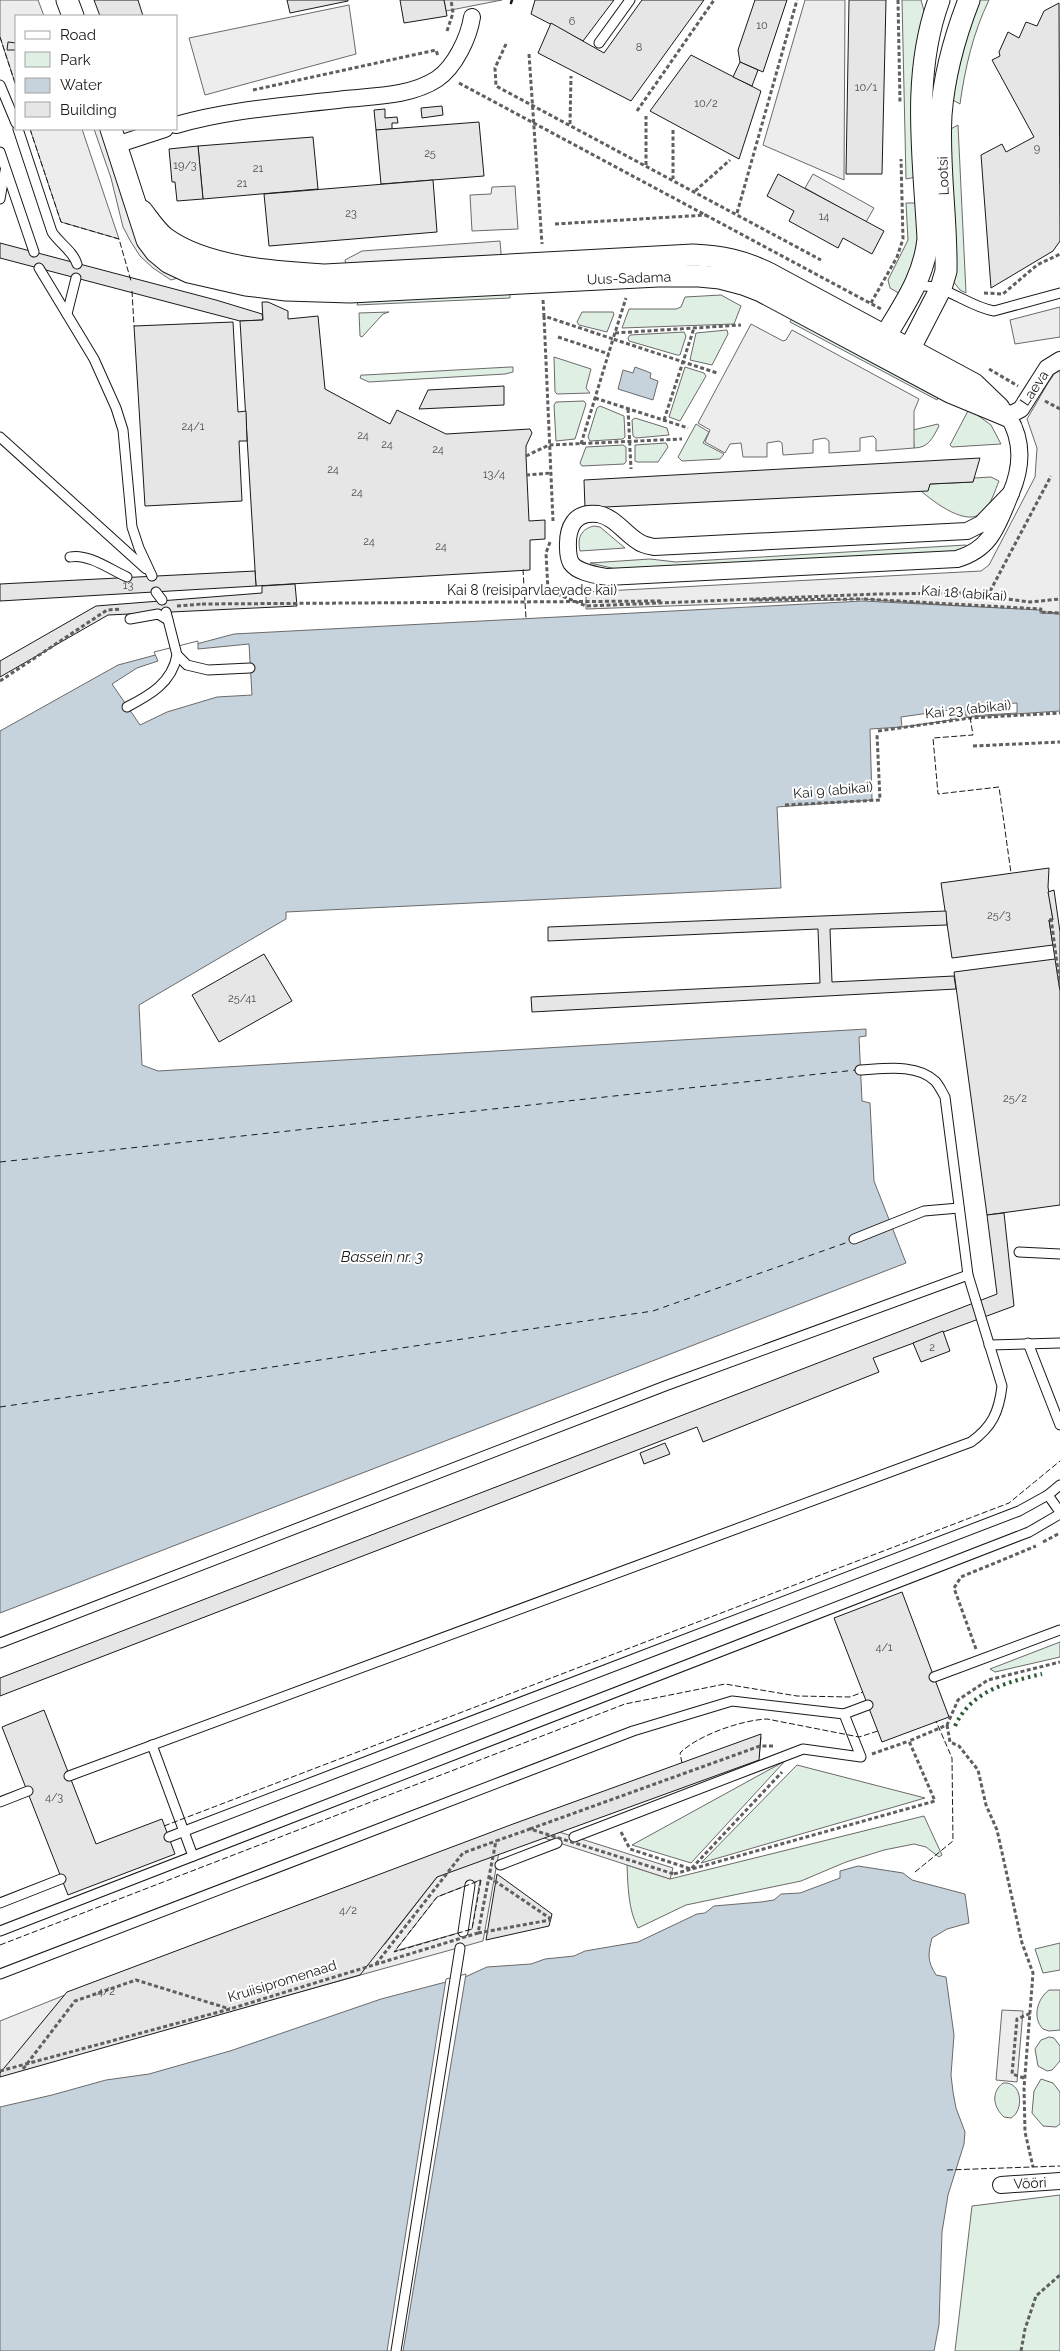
<svg xmlns="http://www.w3.org/2000/svg" width="1060" height="2351" font-family="Raleway,sans-serif">
<rect width="100%" height="100%" fill="#fff"/>
<!-- green -->
<g fill="#e0efe3" stroke="#6a6a6a">
<polygon points="902,0 921,0 926,18 916,177 906,179"/>
<path d="M976,0H989C973,33 965,68 960,104L951,99Z"/>
<polygon points="958,125 966,293 960,290 952,280 949,130"/>
<polygon points="906,203 915,203 921,209 922,239 902,295 890,288 888,280 908,240"/>
<polygon points="510,290 510,298 357,305 358,302"/>
<polygon points="721,295 741,306 734,324 622,328 629,309 676,309 681,307 685,297"/>
<polygon points="389,312 383,314 362,337 360,336 359,313"/>
<polygon points="582,312 613,312 614,314 607,332 579,325 577,322"/>
<polygon points="792,318 939,395 937,400 790,322"/>
<polygon points="727,330 728,334 712,365 690,360 696,333"/>
<polygon points="684,332 686,336 680,355 677,355 629,341 628,338 630,335"/>
<polygon points="554,357 591,369 586,388 590,393 557,394 555,392"/>
<polygon points="510,367 513,367 513,372 505,374 369,382 360,378 361,375 365,375"/>
<polygon points="685,367 704,373 706,376 680,421 669,417"/>
<polygon points="584,401 586,404 575,439 556,441 554,405 556,402"/>
<polygon points="600,406 624,416 625,437 623,439 590,441 588,437 597,408"/>
<polygon points="969,409 991,425 1001,444 952,447 950,445"/>
<polygon points="635,418 667,428 669,435 636,438 633,436 632,420"/>
<polygon points="696,424 709,432 703,443 724,454 720,459 682,461 678,457"/>
<path d="M938,424L939,426C933,437 929,448 914,448L913,430Z"/>
<polygon points="666,443 668,447 658,462 637,462 635,461 635,445"/>
<polygon points="623,445 626,447 626,462 624,464 582,466 580,463 586,447"/>
<path d="M991,477L999,481C995,490 991,505 983,512C967,528 934,502 921,491L928,490L930,484L973,482L974,478Z"/>
<path d="M594,526L600,527L625,548L580,551C577,538 581,529 594,526Z"/>
<polygon points="966,545 967,547 964,551 616,569 590,563 650,559 676,562"/>
<polygon points="1060,1642 1060,1657 995,1672 990,1669"/>
<polygon points="785,1761 691,1863 632,1845"/>
<polygon points="797,1765 925,1798 701,1863"/>
<path d="M924,1816L942,1855L939,1857L926,1847L914,1844L884,1850L846,1862L801,1881L686,1905L638,1928C628,1909 628,1886 627,1865L670,1879Z"/>
<polygon points="1060,1943 1060,1970 1043,1973 1035,1949"/>
<path d="M1049,1990H1060V2030L1049,2031L1043,2029C1032,2018 1037,1999 1049,1990Z"/>
<polygon points="1049,2037 1054,2038 1060,2046 1060,2061 1052,2070 1047,2071 1038,2066 1035,2049 1041,2040"/>
<polygon points="1041,2079 1053,2083 1060,2092 1060,2124 1056,2127 1043,2126 1032,2113 1034,2091"/>
<path d="M1003,2083C1023,2081 1024,2111 1011,2118L1004,2117C994,2108 990,2093 1003,2083Z"/>
<polygon points="1060,2195 1060,2351 955,2351 972,2206"/>
</g>
<!-- parking -->
<g fill="#ededed" stroke="#6a6a6a" fill-rule="evenodd">
<polygon points="0,0 38,0 44,16 16,16 16,86 0,37"/>
<polygon points="444,0 502,0 446,11"/>
<polygon points="805,0 845,0 844,180 763,145"/>
<polygon points="349,5 356,54 205,95 189,38"/>
<polygon points="30,129 82,129 119,239 61,222"/>
<polygon points="94,129 102,129 181,277 171,280 153,268 140,256 131,242 123,227 111,178"/>
<polygon points="813,174 874,208 866,222 805,188"/>
<polygon points="515,186 518,229 472,231 470,195 491,194 492,187"/>
<polygon points="500,241 502,265 347,273 345,260 362,251"/>
<polygon points="1060,307 1060,337 1015,344 1010,320"/>
<polygon points="751,324 783,341 786,340 792,330 919,399 914,411 914,448 876,451 876,439 873,436 860,438 860,451 829,453 829,441 825,438 813,440 813,453 783,455 782,443 779,441 767,443 767,457 743,457 741,443 730,444 725,453 705,442 710,430 698,423"/>
<polygon points="1060,371 1060,613 863,599 586,609 586,592 981,571 989,565 1035,477 1037,448 1027,419 1048,383 1055,373"/>
<path d="M761,1737L759,1758L556,1831L673,1868L670,1879L541,1837L499,1852L483,1941L0,2075V2021L65,1995L9,2063L385,1944L462,1845ZM480,1880L472,1929L395,1951L437,1897Z"/>
<polygon points="1002,2010 1023,2011 1017,2082 996,2080"/>
</g>
<!-- water -->
<g fill="#c6d2dc" stroke="#6a6a6a">
<polygon points="635,367 651,373 650,378 658,381 653,400 618,389 623,370 633,373"/>
<polygon points="863,601 1040,610 1040,613 1060,614 1060,711 971,717 902,727 870,729 872,800 777,807 781,888 286,912 286,919 139,1005 142,1065 158,1071 866,1029 866,1036 859,1037 862,1101 870,1103 874,1181 906,1263 0,1613 0,731 118,665 234,634"/>
<path d="M858,1866L903,1873L912,1880L965,1894L969,1923L947,1929L932,1938C928,1954 927,1961 936,1975L946,1977L954,2035L951,2075L953,2092L956,2108L965,2132L964,2144L948,2195L942,2232L939,2325L934,2351H0V2107L52,2095L106,2080L149,2074L230,2051L381,1999L465,1977L487,1967L531,1964L545,1959L574,1956L585,1951L638,1942L697,1914L705,1913L714,1906L761,1902L774,1900L781,1894L800,1893L840,1878V1871Z"/>
</g>
<!-- pier -->
<g fill="#fff" stroke="#6a6a6a">
<polygon points="198,641 198,649 249,644 252,695 217,697 167,712 140,725 112,684 137,668 158,661 154,652"/>
<polygon points="1017,703 1017,713 966,716 966,706"/>
<polygon points="950,710 951,720 902,727 901,717"/>
<polygon points="466,1974 403,2351 387,2351 446,1979"/>
</g>
<g fill="none" stroke-linecap="round" stroke-linejoin="round">
<!-- ferry -->
<g stroke="#1a1a1a" stroke-width="1" stroke-dasharray="6 5" stroke-linecap="butt">
<polyline points="0,1162 856,1070"/>
<polyline points="0,1407 653,1311 851,1241"/>
</g>
</g>
<!-- building -->
<g fill="#e6e6e6" stroke="#1a1a1a">
<polygon points="94,0 138,0 143,16 100,16"/>
<polygon points="287,0 348,0 348,1 290,13"/>
<polygon points="400,0 444,0 447,16 404,23"/>
<polygon points="535,0 614,0 583,41 531,14"/>
<polygon points="642,0 704,0 631,101 538,53 551,23 604,53"/>
<polygon points="755,0 787,0 763,72 740,62 738,50"/>
<polygon points="849,0 886,0 882,174 846,174"/>
<polygon points="1059,3 1060,241 1053,251 991,288 981,155 1002,144 1006,152 1034,137 992,60 1000,56 999,52 1008,32 1019,38 1026,22 1037,26 1044,11"/>
<polygon points="8,42 16,43 16,50 7,50"/>
<polygon points="691,55 761,91 739,159 650,111"/>
<polygon points="740,62 758,70 752,86 733,77"/>
<polygon points="442,106 443,115 422,118 421,108"/>
<polygon points="385,109 385,118 397,117 398,123 392,123 392,129 376,130 374,110"/>
<polygon points="479,122 484,176 381,184 376,130"/>
<polygon points="313,137 318,189 203,199 198,146"/>
<polygon points="198,146 203,199 177,201 175,182 172,182 169,149"/>
<polygon points="778,174 884,231 872,254 843,238 838,248 789,221 794,211 767,196"/>
<polygon points="433,180 437,232 269,246 264,194"/>
<polygon points="0,243 216,300 262,314 263,320 240,321 0,258"/>
<polygon points="262,302 268,302 288,311 288,319 318,316 325,389 390,424 397,410 446,434 530,429 532,433 526,446 526,456 529,521 545,520 545,539 530,540 530,570 256,586 240,321 263,320"/>
<polygon points="233,322 238,412 246,411 247,441 239,441 242,501 145,506 134,326"/>
<polygon points="504,386 504,405 419,409 428,390"/>
<polygon points="980,458 973,482 930,484 928,491 585,508 584,480"/>
<polygon points="255,571 256,586 0,601 0,584"/>
<polygon points="295,584 297,606 108,615 0,677 0,661 96,606 262,593 262,586"/>
<polygon points="1049,868 1048,887 1053,920 1049,920 1053,945 952,958 941,883"/>
<polygon points="1054,890 1060,932 1060,991 1049,920 1053,920 1048,892"/>
<polygon points="946,911 947,925 830,929 832,982 954,976 956,989 532,1012 531,997 820,983 818,929 548,941 548,927"/>
<polygon points="264,954 292,1001 219,1042 192,995"/>
<polygon points="1055,959 1060,991 1060,1205 987,1215 954,972"/>
<polygon points="1004,1213 1014,1306 873,1358 879,1372 703,1442 697,1427 0,1696 0,1678 997,1294 987,1215"/>
<polygon points="943,1331 950,1351 921,1362 913,1343"/>
<polygon points="665,1443 670,1454 644,1464 640,1453"/>
<polygon points="902,1592 949,1717 882,1742 834,1618"/>
<polygon points="44,1710 96,1844 162,1819 175,1854 68,1895 2,1727"/>
<polygon points="761,1734 759,1760 437,1877 360,1975 0,2077 0,2073 67,1992 513,1824"/>
<polygon points="497,1874 552,1914 549,1926 486,1940"/>
</g>
<g fill="none" stroke-linecap="round" stroke-linejoin="round">
<defs>
<g id="service">
<polyline points="599,43 630,0"/>
<polyline points="0,85 16,123"/>
<path d="M18,129L52,232C59,243 73,251 77,264"/>
<polyline points="0,152 34,252"/>
<polyline points="0,199 5,171"/>
<polyline points="39,268 94,359 116,408 123,430 132,527 139,548 152,576"/>
<path d="M916,286C946,283 966,306 994,311L1060,293"/>
<polyline points="67,314 76,278"/>
<polyline points="0,437 146,569"/>
<path d="M70,557C88,553 111,570 127,577"/>
<polyline points="156,592 162,600"/>
<polyline points="166,612 177,655 187,665 208,670 250,668"/>
<polyline points="130,619 158,614 168,620"/>
<path d="M127,707C150,695 172,683 177,655"/>
<polyline points="854,1239 924,1211 959,1208"/>
<polyline points="1019,1252 1060,1254"/>
<polyline points="1028,1343 1060,1425"/>
<polyline points="989,1345 1060,1343"/>
<polyline points="1048,1495 1060,1512"/>
<polyline points="0,1643 665,1386 968,1275"/>
<polyline points="934,1677 1060,1630"/>
<polyline points="152,1745 193,1856"/>
<path d="M69,1776L971,1442C992,1427 999,1412 1002,1386L968,1275L945,1097C942,1092 939,1085 935,1081C916,1063 883,1069 860,1070"/>
<polyline points="0,1802 28,1791"/>
<polyline points="169,1837 1019,1511 1048,1495 1060,1485"/>
<polyline points="574,1837 803,1749 861,1757 844,1714"/>
<polyline points="500,1865 557,1843"/>
<polyline points="0,1903 61,1879"/>
<polyline points="0,1931 1029,1532 1060,1514"/>
<polyline points="463,1932 470,1885"/>
<polyline points="0,1974 633,1731 732,1701 844,1714 868,1705"/>
<polyline points="396,2351 460,1948"/>
</g>
<g id="minor">
<path d="M176,125C231,109 288,106 345,99C375,96 411,96 437,79C455,67 469,37 472,17"/>
<polyline points="116,145 165,129"/>
<path d="M1011,493C998,524 992,549 957,559L607,577C596,575 578,573 571,563C569,559 568,552 568,548C567,528 574,511 598,514C615,517 625,534 639,542C643,545 649,546 654,547L967,531L981,524Z"/>
<path d="M1011,493C1022,467 1023,440 1008,416L1021,409L1047,368L1060,360"/>
<polyline points="1001,2185 1060,2181"/>
</g>
<g id="tertiary">
<polyline points="67,0 73,16"/>
<polyline points="111,129 147,240 156,252 168,262 189,272 246,285 286,290 350,292 658,276 699,276 720,278 743,284 761,291 950,392 1008,416"/>
<path d="M142,211C149,220 156,231 165,238C206,268 276,272 325,275L693,255C721,256 744,261 770,274L974,384L999,408"/>
<path d="M886,335C905,303 924,277 928,239C924,159 911,76 939,0"/>
<path d="M910,348L941,288L946,271C947,219 938,167 941,115C944,76 955,36 969,0"/>
</g>
</defs>
<!-- service casing -->
<use href="#service" stroke="#1a1a1a" stroke-width="11"/>
<!-- minor casing -->
<use href="#minor" stroke="#1a1a1a" stroke-width="18"/>
<!-- tertiary casing -->
<use href="#tertiary" stroke="#1a1a1a" stroke-width="23"/>
<!-- path -->
<g stroke="#5f5f5f" stroke-width="3" stroke-dasharray="4 2.5" stroke-linecap="butt">
<polyline points="898,0 900,103"/>
<polyline points="447,31 453,13 451,0"/>
<polyline points="506,44 495,68 496,86 821,260"/>
<polyline points="529,54 542,244"/>
<polyline points="459,83 881,309"/>
<polyline points="253,90 436,50 438,56"/>
<polyline points="637,111 714,0"/>
<polyline points="570,124 571,76"/>
<polyline points="673,130 673,179"/>
<polyline points="646,165 646,116"/>
<polyline points="695,191 730,160"/>
<polyline points="737,213 797,0"/>
<polyline points="555,224 707,215"/>
<polyline points="984,293 1003,294 1037,265 1060,254"/>
<polyline points="543,300 544,316 613,339 626,298"/>
<polyline points="871,303 897,257 903,239 901,159"/>
<polyline points="544,316 553,521"/>
<polyline points="615,333 741,325"/>
<polyline points="558,337 609,354"/>
<polyline points="989,369 1018,386"/>
<polyline points="595,398 688,428"/>
<polyline points="1045,401 1060,409"/>
<polyline points="628,409 631,469"/>
<polyline points="664,420 694,328"/>
<polyline points="581,444 613,339 717,373"/>
<polyline points="526,456 549,445 682,439"/>
<polyline points="526,475 551,473"/>
<polyline points="550,542 546,553 548,590 586,606 876,594 961,593 1030,602 1060,599"/>
<polyline points="987,597 1051,476"/>
<polyline points="864,599 1041,609 1040,612 1060,613"/>
<polyline points="752,600 863,599"/>
<polyline points="202,604 661,601"/>
<polyline points="177,606 202,604"/>
<polyline points="0,681 107,610 121,609"/>
<polyline points="878,731 970,718 1060,713"/>
<polyline points="973,746 1060,742"/>
<polyline points="785,805 880,800 877,734"/>
<polyline points="1051,918 1060,987"/>
<polyline points="1043,1542 1060,1533"/>
<polyline points="976,1649 954,1588 961,1577 1036,1546"/>
<polyline points="947,1725 950,1742 959,1746 978,1770 986,1805 997,1830 1022,1943 1033,1973 1024,2088 1025,2132 1033,2167"/>
<polyline points="872,1754 909,1741"/>
<polyline points="530,1829 760,1746 773,1746"/>
<polyline points="621,1832 630,1849 691,1869 782,1772"/>
<polyline points="674,1874 935,1801 909,1741 947,1725 958,1700 988,1680 1060,1662"/>
<polyline points="489,1877 551,1919"/>
<polyline points="478,1933 550,1920"/>
<polyline points="376,1964 463,1853 496,1841"/>
<polyline points="23,2069 75,2001 136,1980 230,2009"/>
<polyline points="1024,2078 1012,2074 1017,2019 1031,2013"/>
<polyline points="1021,2351 1025,2329 1036,2296 1060,2275"/>
</g>
<!-- service -->
<use href="#service" stroke="#fff" stroke-width="9"/>
<!-- minor -->
<use href="#minor" stroke="#fff" stroke-width="16"/>
<!-- tertiary -->
<use href="#tertiary" stroke="#fff" stroke-width="21"/>
<!-- path-bridge -->
<polyline stroke="#5f5f5f" stroke-width="3" stroke-dasharray="4 2.5" stroke-linecap="butt" points="0,2071 230,2009 478,1933 496,1841 530,1829 674,1874"/>
<!-- hedge -->
<path stroke="#2b5a34" stroke-width="4" stroke-dasharray="2.5 4" stroke-linecap="butt" d="M955,1726C971,1691 1007,1682 1042,1674"/>
<!-- fence -->
<g stroke="#1a1a1a" stroke-width="1" stroke-dasharray="6 2.5" stroke-linecap="butt">
<polyline points="0,37 16,86"/>
<polyline points="30,129 61,222 119,239 131,281"/>
<polyline points="132,291 134,326"/>
<polyline points="524,570 523,570 526,618"/>
<polyline points="970,717 973,735 933,738 938,794 999,787 1011,873"/>
<path d="M682,1763L680,1753C698,1735 742,1720 767,1719L859,1737L878,1731"/>
<polyline points="164,1826 1009,1503 1060,1461"/>
<polyline points="915,1872 953,1841 952,1758 936,1721"/>
<polygon points="481,1880 472,1929 394,1952 437,1897"/>
<polyline points="0,1945 625,1704 725,1684 797,1696 850,1697 863,1692"/>
<polyline points="947,2170 1060,2166"/>
</g>
<!-- wall -->
<polyline stroke="#1a1a1a" stroke-width="2.5" points="511,3 512,0"/>
</g>
<g text-anchor="middle" stroke-width="4" stroke-linejoin="round" paint-order="stroke">
<!-- number labels -->
<g font-size="11" fill="#4d4d4d">
<text x="572" y="25">6</text>
<text x="762" y="29">10</text>
<text x="639" y="51">8</text>
<text x="866" y="91">10/1</text>
<text x="706" y="107">10/2</text>
<text x="1037" y="152">9</text>
<text x="430" y="157">25</text>
<text x="185" y="169">19/3</text>
<text x="258" y="172">21</text>
<text x="242" y="187">21</text>
<text x="351" y="217">23</text>
<text x="824" y="220">14</text>
<text x="193" y="430">24/1</text>
<text x="363" y="439">24</text>
<text x="387" y="448">24</text>
<text x="438" y="453">24</text>
<text x="333" y="473">24</text>
<text x="494" y="478">13/4</text>
<text x="357" y="496">24</text>
<text x="369" y="545">24</text>
<text x="441" y="550">24</text>
<text x="128" y="589">13</text>
<text x="999" y="919">25/3</text>
<text x="242" y="1002">25/41</text>
<text x="1015" y="1102">25/2</text>
<text x="932" y="1351">2</text>
<text x="884" y="1651">4/1</text>
<text x="54" y="1801">4/3</text>
<text x="348" y="1914">4/2</text>
<text x="106" y="1995">4/2</text>
</g>
<!-- street labels -->
<g font-size="14" fill="#1a1a1a" stroke="#fff">
<text transform="translate(943 176) rotate(-92)" y="5">Lootsi</text>
<text transform="translate(629 278) rotate(-2)" y="5">Uus-Sadama</text>
<text transform="translate(1034 388) rotate(-56)" y="5">Laeva</text>
<text x="532" y="595">Kai 8 (reisiparvlaevade kai)</text>
<text transform="translate(964 593) rotate(4)" y="5">Kai 18 (abikai)</text>
<text transform="translate(968 709) rotate(-6)" y="5">Kai 23 (abikai)</text>
<text transform="translate(833 790) rotate(-5)" y="5">Kai 9 (abikai)</text>
<text transform="translate(282 1981) rotate(-17)" y="5">Kruiisipromenaad</text>
<text transform="translate(1030 2183) rotate(-3)" y="5">Vööri</text>
</g>
<!-- water labels -->
<g font-size="15" font-style="italic" fill="#1a1a1a" stroke="#fff">
<text x="382" y="1262">Bassein nr. 3</text>
</g>
</g>
<!-- legend -->
<rect x="15" y="15" width="162" height="115" fill="#ffffff" stroke="#a3a3a3"/>
<rect x="25" y="31" width="25" height="8" fill="#ffffff" stroke="#a3a3a3"/>
<text x="60" y="40" font-size="15" fill="#1a1a1a">Road</text>
<rect x="25" y="52" width="25" height="15" fill="#e0efe3" stroke="#a3a3a3"/>
<text x="60" y="65" font-size="15" fill="#1a1a1a">Park</text>
<rect x="25" y="78" width="25" height="15" fill="#c6d2dc" stroke="#a3a3a3"/>
<text x="60" y="90" font-size="15" fill="#1a1a1a">Water</text>
<rect x="25" y="102" width="25" height="15" fill="#e6e6e6" stroke="#a3a3a3"/>
<text x="60" y="115" font-size="15" fill="#1a1a1a">Building</text>
</svg>
